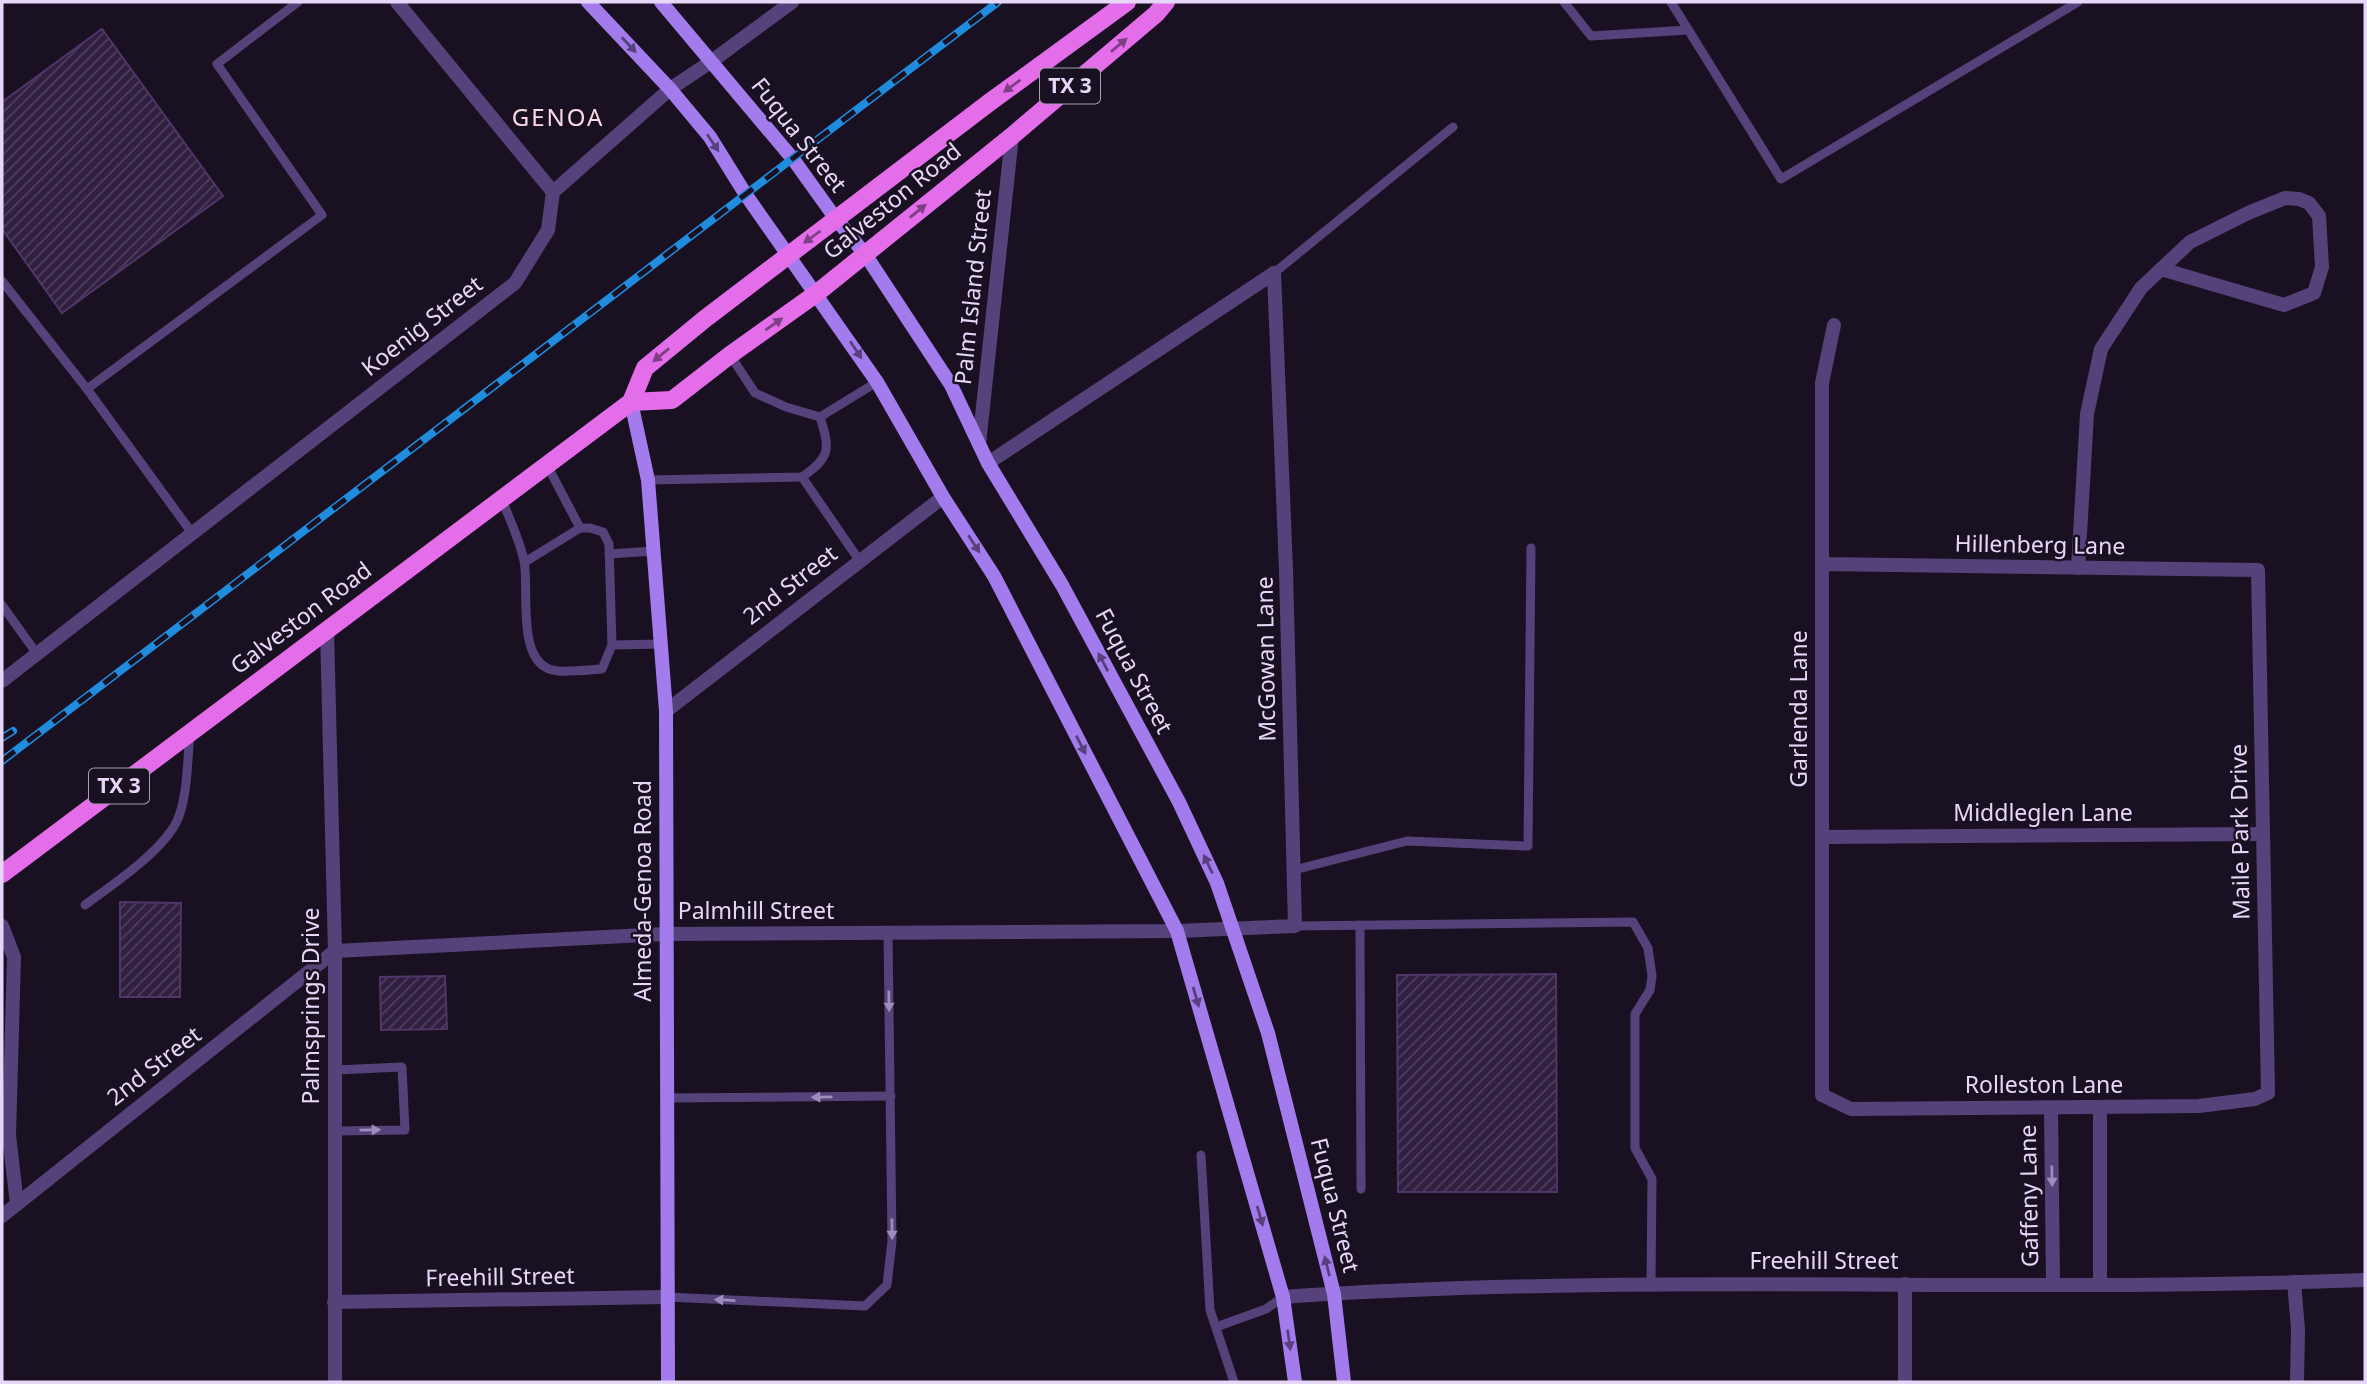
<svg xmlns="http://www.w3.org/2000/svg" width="2367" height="1384" font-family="'Noto Sans',sans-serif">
<defs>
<pattern id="building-hatch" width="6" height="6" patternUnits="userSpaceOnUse" patternTransform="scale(1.75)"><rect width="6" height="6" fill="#301f40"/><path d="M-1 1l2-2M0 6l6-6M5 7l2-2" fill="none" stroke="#4e3f5c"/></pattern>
</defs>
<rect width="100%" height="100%" fill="#191121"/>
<!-- building -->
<g fill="url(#building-hatch)" stroke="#503568" stroke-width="2">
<polygon points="102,29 223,196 62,313 2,229 2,102"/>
<polygon points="120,902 181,903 180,997 120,997"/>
<polygon points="1556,974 1557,1192 1398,1192 1397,975"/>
<polygon points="445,976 447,1029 381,1030 380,977"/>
</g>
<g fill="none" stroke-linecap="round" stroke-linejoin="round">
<!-- lane -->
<g stroke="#56427a" stroke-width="9">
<polyline points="1564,2 1591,36 1688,30"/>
<polyline points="1671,2 1781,179 2078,2"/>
<polyline points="1274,273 1453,127"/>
<polyline points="2,281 87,389"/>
<polyline points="820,417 877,382"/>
<polyline points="547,465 580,528"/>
<polyline points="802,477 859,560"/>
<path d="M648,480L802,477C831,457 830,449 820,417L786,407L755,393L730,355"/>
<path d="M502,499C509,519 520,540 524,561C530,589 514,668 558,671C572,672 588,670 602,669L612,645L661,644"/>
<polyline points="192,533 87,389 322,215 217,64 298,2"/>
<polyline points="609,554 654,551"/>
<polyline points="525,562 580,528 590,528 603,532 609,544 612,645"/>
<polyline points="2,605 37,654"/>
<polyline points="1294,870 1407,841 1528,846 1531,548"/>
<path d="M85,905C112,885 168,848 179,816C188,790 187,762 190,735"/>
<polyline points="1360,925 1361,1189"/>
<polyline points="1295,926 1633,922 1648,948 1652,976 1650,990 1635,1014 1635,1148 1652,1179 1651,1284"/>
<polyline points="666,1098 891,1096"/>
<polyline points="335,1131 405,1130 402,1067 335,1070"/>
<polyline points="1201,1155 1210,1310 1234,1382"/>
<polyline points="667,1297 865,1306 887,1285 892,1241 888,933"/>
<polyline points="1216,1327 1266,1309 1283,1297"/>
</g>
<!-- street -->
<g stroke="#56427a" stroke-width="14">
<polyline points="397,2 553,192"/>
<polyline points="979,444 1012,136"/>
<polyline points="988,463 1274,273"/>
<polyline points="1822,564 2258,570 2268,1093 2255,1099 2199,1106 1851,1109 1822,1095 1822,383 1834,325"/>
<polyline points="2078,568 2087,414 2101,349 2141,288 2190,242 2248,213 2285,198 2299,199 2309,203 2319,216 2322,267 2314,293 2284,305 2161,269"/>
<polyline points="327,630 335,951 335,1382"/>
<polyline points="2,681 515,283 548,230 553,192 670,89 712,61 792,2"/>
<polyline points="666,711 943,497"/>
<polyline points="1822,837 2263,834"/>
<polyline points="2,926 14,957 9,1135 17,1204"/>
<polyline points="335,951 665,934 1177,931 1295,926 1286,570 1274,273"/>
<polyline points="2100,1107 2100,1284"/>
<polyline points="2051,1108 2053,1284"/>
<polyline points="2,1216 335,951"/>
<polyline points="2294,1282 2298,1329 2297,1382"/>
<path d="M1283,1297C1643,1272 2005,1294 2365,1280"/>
<polyline points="334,1302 667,1297"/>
<polyline points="1905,1382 1905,1284"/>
</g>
<!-- secondary -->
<g stroke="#a37bec" stroke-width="14">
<polyline points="588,2 670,89 710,137 746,195 877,382 943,497 994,576 1177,931 1283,1297 1295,1382"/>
<polyline points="661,2 793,159 836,219 865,254 951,385 988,463 1062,585 1179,802 1217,883 1268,1033 1334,1294 1344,1382"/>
<polyline points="631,402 648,480 666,711 668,1382"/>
</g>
<!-- primary -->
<g stroke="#e46dea" stroke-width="18">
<polyline points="631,402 672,400 730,355 817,293 1012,136 1156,14 1166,2"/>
<polyline points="2,874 631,402 645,368 706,318 990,102 1127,2"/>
</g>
<defs>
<g id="rail">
<polyline points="2,738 13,731"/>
<polyline points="2,761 998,2"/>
</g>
</defs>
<!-- rail casing -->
<use href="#rail" stroke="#1f8cdd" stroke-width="8"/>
<!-- rail -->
<use href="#rail" stroke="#191121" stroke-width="5" stroke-dasharray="16" stroke-linecap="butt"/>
</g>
<!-- one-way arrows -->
<defs><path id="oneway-solid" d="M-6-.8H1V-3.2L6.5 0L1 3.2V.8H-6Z" transform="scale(1.75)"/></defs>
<g fill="#57417c">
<use href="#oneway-solid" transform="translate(629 45) rotate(47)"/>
<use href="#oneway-solid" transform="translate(713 143) rotate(56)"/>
<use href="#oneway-solid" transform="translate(856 350) rotate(56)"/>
<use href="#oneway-solid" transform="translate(974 544) rotate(57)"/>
<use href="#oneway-solid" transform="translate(1103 662) rotate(-118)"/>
<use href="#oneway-solid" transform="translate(1081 745) rotate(63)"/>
<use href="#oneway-solid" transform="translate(1208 864) rotate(-115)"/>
<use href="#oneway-solid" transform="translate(1196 997) rotate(74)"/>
<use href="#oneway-solid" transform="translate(1260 1216) rotate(74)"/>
<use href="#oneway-solid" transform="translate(1327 1266) rotate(-104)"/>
<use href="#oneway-solid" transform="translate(1289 1340) rotate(82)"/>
</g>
<g fill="#7e3f86">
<use href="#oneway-solid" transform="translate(1119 45) rotate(-40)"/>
<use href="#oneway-solid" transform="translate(1012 86) rotate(144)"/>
<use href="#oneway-solid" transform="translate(918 211) rotate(-39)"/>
<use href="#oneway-solid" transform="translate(812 237) rotate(144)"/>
<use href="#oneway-solid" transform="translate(774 324) rotate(-35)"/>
<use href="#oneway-solid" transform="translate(661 355) rotate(141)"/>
</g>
<g fill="#9e8cba">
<use href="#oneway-solid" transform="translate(889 1001) rotate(89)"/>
<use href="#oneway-solid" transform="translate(822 1097) rotate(179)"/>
<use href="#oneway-solid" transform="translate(370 1130) rotate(-1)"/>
<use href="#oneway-solid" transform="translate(2052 1176) rotate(89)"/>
<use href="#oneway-solid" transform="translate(892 1229) rotate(89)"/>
<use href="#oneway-solid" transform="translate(725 1300) rotate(-177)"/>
</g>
<g text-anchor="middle" stroke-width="5" stroke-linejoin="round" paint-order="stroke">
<!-- shield labels -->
<g fill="#191121" stroke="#a89cb8" stroke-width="2">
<rect x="1040" y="68.5" width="60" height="35" rx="5"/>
<rect x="89" y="768.5" width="60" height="35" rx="5"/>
</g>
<g font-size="21" font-weight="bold" fill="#e6d7f9">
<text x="1070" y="93">TX 3</text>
<text x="119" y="793">TX 3</text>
</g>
<!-- street labels -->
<g font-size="23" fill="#e6d7f9" stroke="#191121">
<text transform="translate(799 135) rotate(52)" y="8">Fuqua Street</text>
<text transform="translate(892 201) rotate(-39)" y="8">Galveston Road</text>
<text transform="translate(973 287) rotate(-84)" y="8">Palm Island Street</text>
<text transform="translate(422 326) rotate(-38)" y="8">Koenig Street</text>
<text transform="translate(2040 545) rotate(1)" y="8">Hillenberg Lane</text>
<text transform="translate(790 585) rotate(-38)" y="8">2nd Street</text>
<text transform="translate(301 618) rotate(-37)" y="8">Galveston Road</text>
<text transform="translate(1266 659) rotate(-91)" y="8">McGowan Lane</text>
<text transform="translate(1134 671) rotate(62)" y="8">Fuqua Street</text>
<text transform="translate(1799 709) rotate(-90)" y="8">Garlenda Lane</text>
<text x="2043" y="821">Middleglen Lane</text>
<text transform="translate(2240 832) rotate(-91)" y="8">Maile Park Drive</text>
<text transform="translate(643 891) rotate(-90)" y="8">Almeda-Genoa Road</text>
<text x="756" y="919">Palmhill Street</text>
<text transform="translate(311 1006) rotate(-90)" y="8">Palmsprings Drive</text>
<text transform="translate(154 1066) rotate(-38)" y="8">2nd Street</text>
<text x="2044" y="1093">Rolleston Lane</text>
<text transform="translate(2029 1196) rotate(-91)" y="8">Gaffeny Lane</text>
<text transform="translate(1335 1205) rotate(76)" y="8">Fuqua Street</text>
<text x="1824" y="1269">Freehill Street</text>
<text transform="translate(500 1277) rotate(-1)" y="8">Freehill Street</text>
</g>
<!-- neighbourhood labels -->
<g font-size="24" letter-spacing="2" fill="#fad8e3" stroke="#191121">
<text x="558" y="126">GENOA</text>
</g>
</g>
<!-- border -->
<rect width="2367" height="1384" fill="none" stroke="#e6d7f9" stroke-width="7"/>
</svg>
